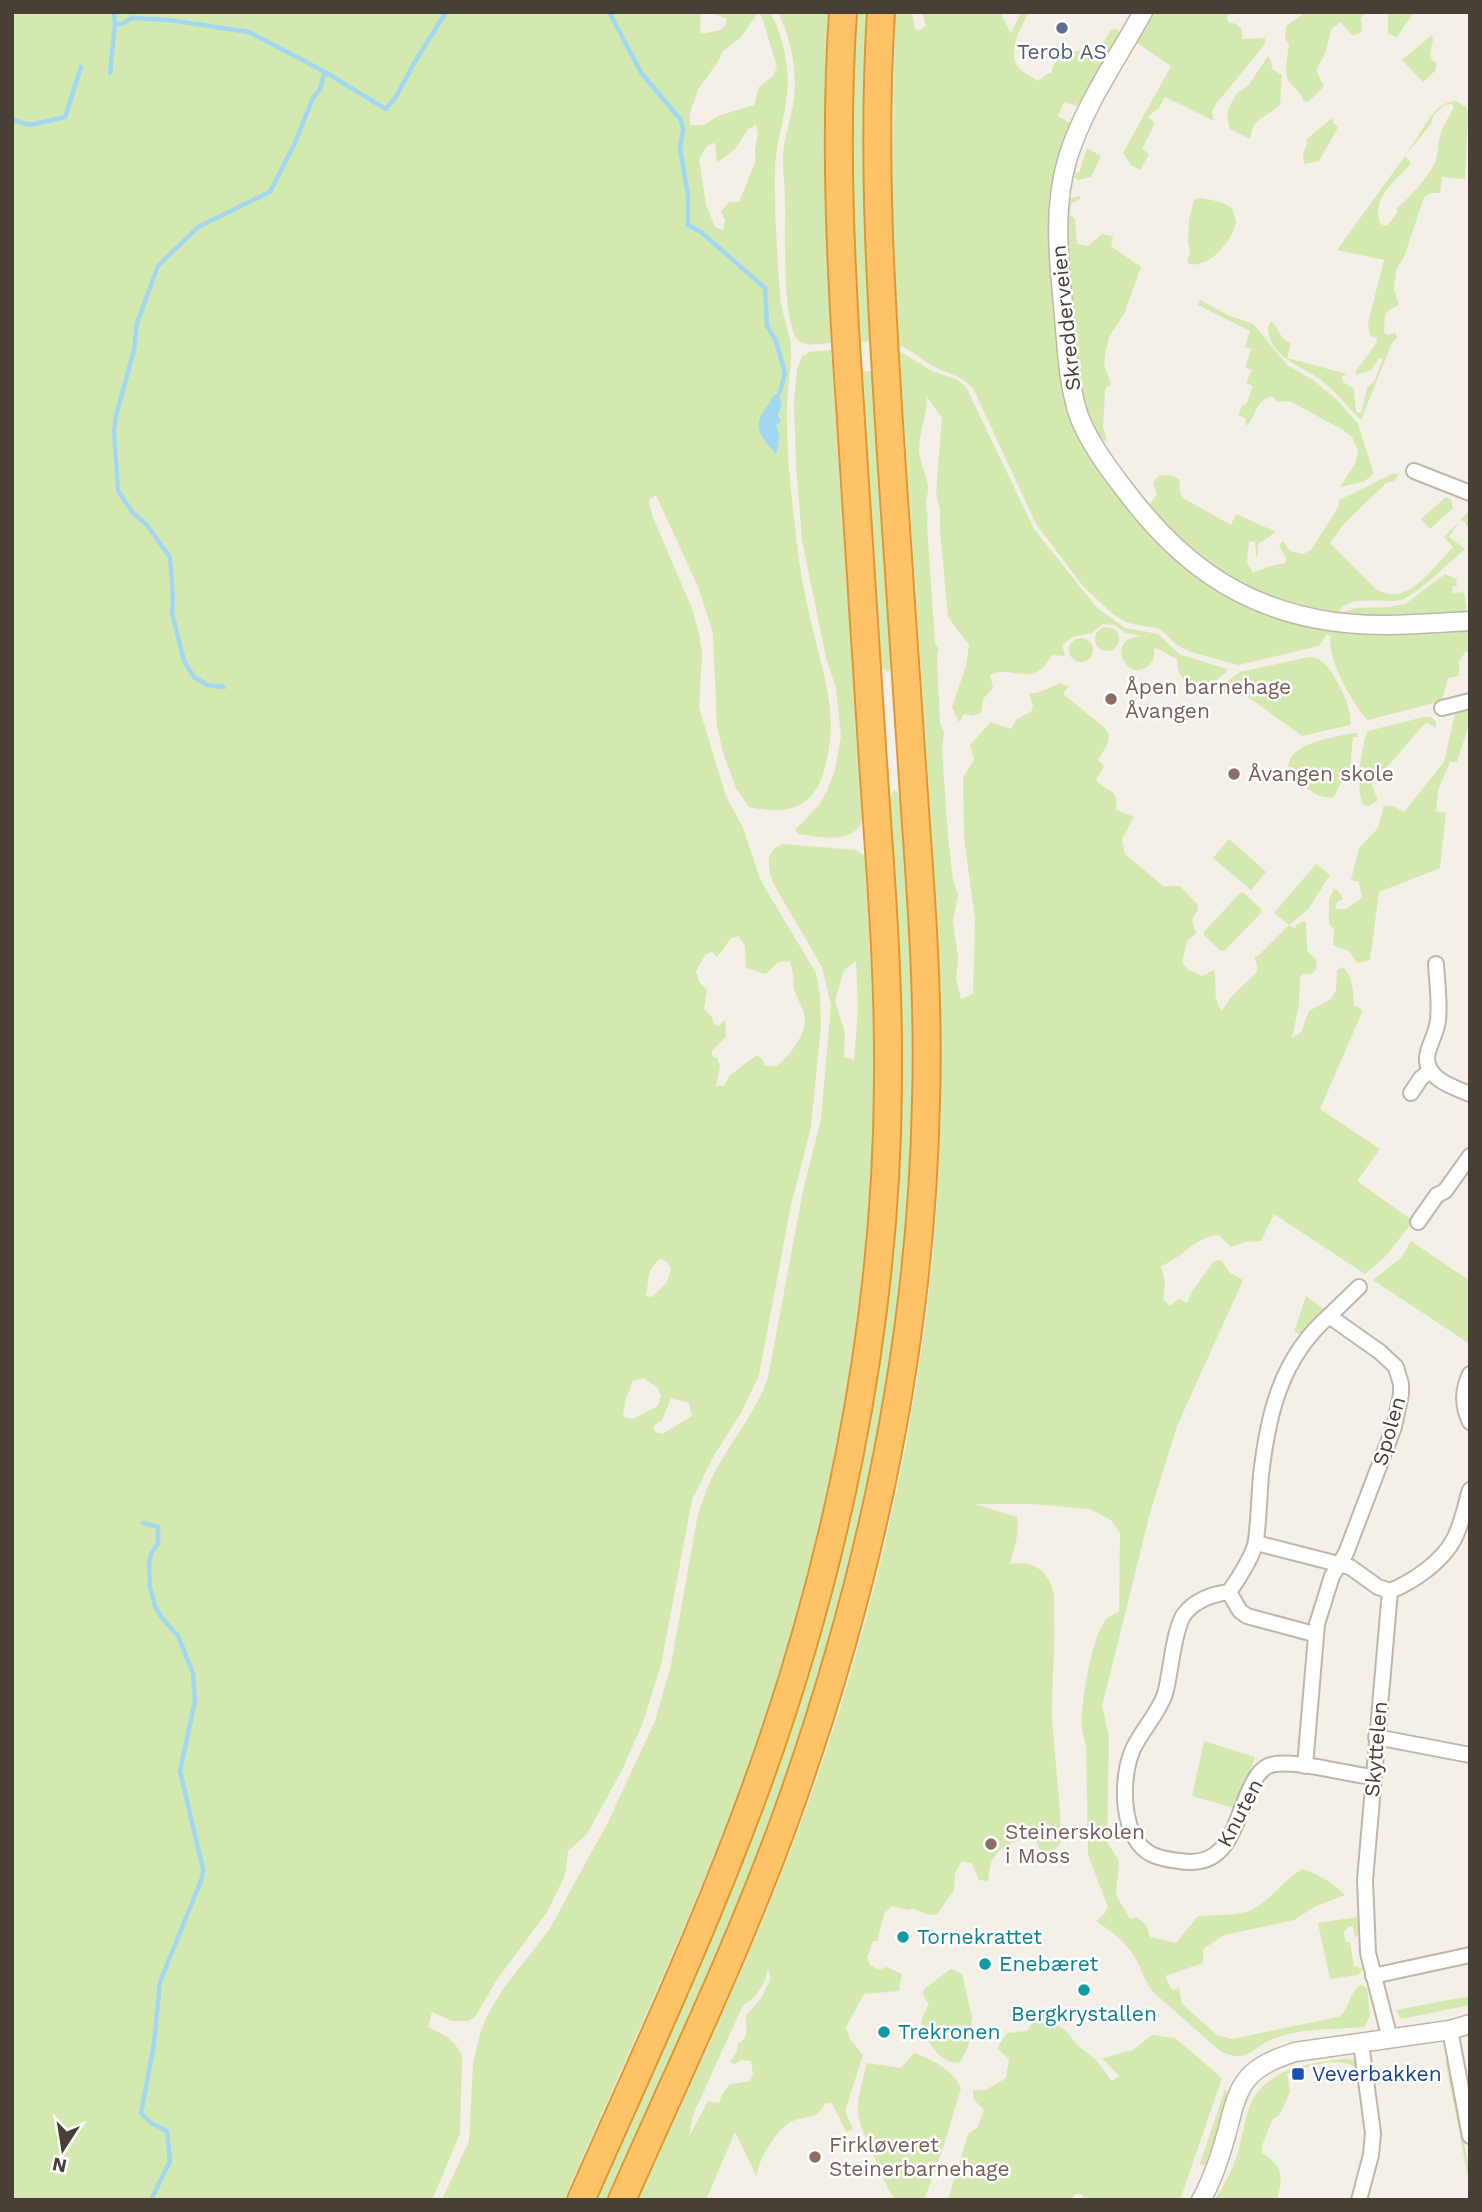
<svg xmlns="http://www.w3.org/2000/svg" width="1482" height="2212" font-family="'Work Sans',sans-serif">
<rect width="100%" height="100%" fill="#f4efe7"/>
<!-- green -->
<g fill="#d3e9af" fill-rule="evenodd">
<path d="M12,12H701L700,32L702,34L720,30L725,26L727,19L709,12H770C783,34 790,69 787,94C785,119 776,142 775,167C774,209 777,253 780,295C781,314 791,332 791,352C791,369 788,387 787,405C786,445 790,486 795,526C798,560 804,593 812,626C824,679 840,715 824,771C813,810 784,815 749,807L736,788L723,752L717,727L713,633L699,589L656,495L649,500L652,515L692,609L699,633L702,654L699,708L726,796L743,828L761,881L816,973L820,996L821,1025L811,1127L791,1205L759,1375L742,1411L712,1459L692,1500L661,1665L642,1725L622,1770L587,1834L568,1851L565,1875L547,1912L496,1981L475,2017L468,2021H452L432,2012L428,2027C443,2034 457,2041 462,2057L460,2134L432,2200H12ZM758,13L762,17L777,67L773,76L759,87L754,105L718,116L704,125H690V112L699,88L717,63L723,51L741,37ZM756,125L758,134L755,149V163L739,202H729L721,212L725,220L723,230L715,227L706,205L699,159C702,153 707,143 715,143L717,163L736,148L748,129ZM779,392L782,408L778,414L781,421L776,424L778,450L773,453C762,428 751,433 770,404C773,399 773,396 779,392ZM738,936L745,946L746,968L766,974L778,962L789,961C794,969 793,979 794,988C796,997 802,1005 804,1014C809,1032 790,1055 777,1066H765L763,1060L757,1055L730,1075L724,1086H716L720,1066L717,1058L712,1056V1051L726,1037L725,1020L718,1026L714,1024L711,1016L704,1009L707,990L699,982L696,971L705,955L712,952L717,957L731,938ZM660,1259L667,1262L671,1269L667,1282L652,1297L646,1296C649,1282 646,1269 660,1259ZM643,1378L657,1387L661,1396L658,1406L633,1419L623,1417L625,1401L633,1381ZM671,1398L689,1403L692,1416L662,1434L655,1432L653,1426L662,1420Z"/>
<path d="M778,12H828L824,169L831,343C821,343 807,347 799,341C781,326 786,223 785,197C785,183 782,169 783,154C785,131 795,109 795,85C795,60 789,35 778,12Z"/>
<polygon points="853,12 871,12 874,341 856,342 849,170"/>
<path d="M895,12H912L915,29L920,30L926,26L922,12H1000L1011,34L1021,12H1029C1021,26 1006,54 1019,68C1024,73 1032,77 1038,81L1049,73L1052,74V68L1063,51L1071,55L1074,51H1086L1095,57L1111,30L1117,29L1120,33L1077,106L1064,102L1058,116L1072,124L1051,207L1090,453L1248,605L1293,623L1336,631L1385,634L1470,631V652H1465L1459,662V676L1448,678L1442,701L1368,720C1353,706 1326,657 1331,637L1327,634L1319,646L1238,665L1191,652L1177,645L1160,629L1128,623L1113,614L1083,586L1036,524L973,388C960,374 943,373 928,363C918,357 910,348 898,346L892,183Z"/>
<polygon points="1153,12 1230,12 1227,18 1228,22 1236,24 1242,30 1242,39 1265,38 1265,44 1216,104 1212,112 1214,121 1165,97 1159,108 1147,117 1155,123 1142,149 1149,154 1140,170 1131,165 1123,153 1171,66 1137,43"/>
<path d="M1306,12H1365L1361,19L1362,30L1359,34L1352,35L1341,22L1332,28L1325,54L1316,70L1324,86L1309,101L1304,102C1299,89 1299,93 1291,84C1282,75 1288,56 1289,44L1285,38L1286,26Z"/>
<polygon points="1388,12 1414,12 1397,37 1388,34"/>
<polygon points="1432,35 1433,40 1430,54 1432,60 1436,62 1436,70 1423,82 1402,60"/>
<path d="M1268,56L1271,61L1272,69L1282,75L1280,105C1265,119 1253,116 1250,139L1230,129L1227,117L1229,107L1237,93L1248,86Z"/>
<path d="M1456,101L1466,107L1468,113L1465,179L1442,177L1440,193H1431L1424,197L1404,257L1396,270L1394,290L1399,305C1382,312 1385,317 1384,332L1388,335L1395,332L1397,338L1392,343L1361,420C1348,407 1336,392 1321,380C1302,366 1268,357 1268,327L1271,321C1280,329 1279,339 1291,343L1287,358L1347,374L1342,376L1343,382L1354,389L1356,412L1361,413L1367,388L1375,380L1383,358H1379L1371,370L1356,375V371L1377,342L1376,337L1370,336L1368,323L1384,260L1337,250L1405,156L1430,117L1439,107L1449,102ZM1452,104L1454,107C1451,114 1446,120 1443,127C1438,138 1439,149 1436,160C1432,173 1408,200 1397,208V213L1387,226L1380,224C1372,198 1391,185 1409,166L1411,162L1405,156L1431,124L1433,116L1444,105Z"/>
<polygon points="1332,118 1333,123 1338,127 1319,161 1304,164 1303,154 1307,145 1307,139"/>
<polygon points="1087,148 1101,156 1091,177 1078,180 1074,177 1075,172 1079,173"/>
<polygon points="1079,196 1081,199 1071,204 1070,215 1075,219 1077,244 1088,246 1102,234 1113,236 1111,246 1141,267 1124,314 1110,335 1106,349 1104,365 1111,384 1105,389 1103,428 1107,439 1103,442 1093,433 1079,394 1063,236 1068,199"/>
<path d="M1199,198C1211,199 1222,202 1232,208L1236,222C1232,241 1210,268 1189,264L1187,262L1190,251L1188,242L1189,220L1194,200Z"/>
<path d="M1200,300L1228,315L1253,324L1288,366L1313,380L1337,400L1358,424L1374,474L1363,482L1340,487L1355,464L1358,450L1352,437L1343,430L1290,401L1278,402L1272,396C1255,400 1256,416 1247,426L1245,418L1238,415L1243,404L1246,405L1253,386L1246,383L1252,370L1245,367L1251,349L1245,347L1250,331L1198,305Z"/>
<path d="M831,350L863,817C857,846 820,837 798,834L795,830L819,805L826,793L835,770L841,736L836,688L826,658L802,540L796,466L794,400L797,369L802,357L809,352Z"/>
<path d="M899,351L932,371L958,380L966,387L1034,529L1097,608L1125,628L1158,634L1179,654L1227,669L1226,672L1204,691C1186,686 1178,679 1177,659L1154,647C1155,654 1154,662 1147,667C1124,682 1105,636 1143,636L1125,633L1115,625L1103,624L1092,633L1073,637L1062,645L1065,656L1052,655C1048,660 1046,666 1041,669C1024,682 1006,665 990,675L993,688L983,699L981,713L972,716L964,714L959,722L952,707L966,666L969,645L948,617L940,530V510L936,493L942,418L927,397C927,415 919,432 919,450C920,463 927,476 928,488C929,494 925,498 926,504C926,513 929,514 927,525L935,643L939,650L937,656L940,723L944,732L942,749L948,837L953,880L958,895L953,921L958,958L956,979L961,999L973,994L975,919L964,838L963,777L974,760L970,745L991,722L1011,729L1017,719L1031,712L1033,706L1029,693H1037L1060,683L1069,686L1063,694L1104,727L1109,734L1108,743L1098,760L1104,766L1096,780C1108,794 1119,787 1116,810L1134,817L1122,839L1125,854L1163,886H1180L1197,904L1198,909L1192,920L1196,933L1187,941L1182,962L1187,969L1202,976L1214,970C1218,984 1211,998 1222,1011L1231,997L1256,973L1258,968L1254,957L1259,955L1289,925L1274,913L1316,864L1330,875L1309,908L1289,925L1295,929L1297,924L1306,921L1307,951L1317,960L1316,970L1311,974H1303L1300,977L1299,1005L1292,1038L1301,1032L1309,1011L1331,999L1336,990L1337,970L1343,967C1353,977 1353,991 1354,1005L1363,1010L1320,1109L1380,1149L1357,1181L1413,1221L1386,1256L1365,1274L1274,1214L1261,1241L1245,1242L1231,1247L1219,1235C1196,1236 1182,1258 1161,1266L1165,1282L1163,1299L1169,1306L1179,1299L1187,1303L1193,1290L1214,1261L1221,1260L1230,1273L1243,1280L1177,1426L1150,1513L1102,1706L1109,1737L1107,1842L1119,1861L1116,1895L1130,1919L1136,1917C1145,1923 1148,1926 1150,1937L1176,1943L1198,1916C1214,1915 1235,1916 1249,1911C1267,1904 1284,1880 1302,1869C1319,1874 1333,1883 1345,1895L1314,1907L1294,1920L1224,1935L1203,1949V1963L1165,1976L1172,1990L1179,1988L1182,2004L1217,2035L1232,2039L1338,2017C1350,2011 1348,1992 1361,1985L1367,1988L1370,2016L1364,2027C1335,2030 1304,2027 1276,2038C1252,2046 1249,2065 1220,2051L1153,1992C1144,1981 1142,1968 1134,1956C1125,1941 1110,1930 1096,1921L1105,1913L1108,1907L1088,1855L1086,1745C1085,1739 1082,1734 1082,1729C1080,1705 1091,1640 1105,1621C1108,1616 1114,1615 1119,1612L1120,1533L1111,1520L1090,1509L1032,1504H974L1017,1517C1020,1531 1014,1549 1010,1564C1029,1561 1045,1567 1052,1587C1055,1597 1054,1609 1054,1619C1055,1651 1052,1683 1052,1715C1054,1758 1061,1800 1061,1843L1044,1861L1035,1838C1018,1838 998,1846 991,1863C989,1868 989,1876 988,1881L979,1880L972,1863L962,1861L955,1873L954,1890L937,1914L929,1915L912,1908L909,1910L892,1906L884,1914L877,1941H873L867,1957L870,1965L879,1970L886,1967L902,1974L899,1991L864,1994L846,2027L850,2039L863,2055L845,2111L853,2129L846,2132L832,2103H826C823,2106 822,2109 819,2112C811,2119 796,2117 787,2124C776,2132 756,2162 757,2177L735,2132L706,2200H638C701,2061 767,1922 817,1778C878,1601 920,1415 935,1228C947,1078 938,929 928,780C919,637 909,494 899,351ZM768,1969L771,1978L760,2000L746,2015C745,2028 751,2035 738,2044L737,2051L730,2062L735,2064L741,2060L751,2061L753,2074L750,2081L730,2084L722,2094L719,2103L708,2101L689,2137L693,2115L743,2005C756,1998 765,1985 768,1969Z"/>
<polygon points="876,371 895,649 891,668 888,672 881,668 879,661 857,372"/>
<path d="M1392,474H1399L1394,481L1386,483L1344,524L1330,543L1376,589C1407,609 1433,567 1453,547L1444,537L1470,510V528L1466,526L1465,522L1460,520L1449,537L1465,549C1451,561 1415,596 1401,600C1383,604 1350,594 1339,611L1344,612L1355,608L1389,607L1405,604L1445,574L1456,579L1457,586H1452L1453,593L1464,592L1467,613L1369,618L1288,607L1214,571L1152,517L1150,504L1157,494L1153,482L1160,475L1173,476L1180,480L1179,489L1183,498L1231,525L1236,514L1276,532L1258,544V555L1256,557L1255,541L1249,542L1247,562L1253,573L1267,567L1285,563L1286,558L1279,545L1283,541L1290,551L1303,554L1311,550L1339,506V500Z"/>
<polygon points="1446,497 1451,500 1453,508 1430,529 1421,519"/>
<circle cx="1107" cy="639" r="12"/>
<circle cx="1081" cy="650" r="12"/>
<path d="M1309,657C1313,657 1317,658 1320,660C1333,668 1354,710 1350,725L1302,736L1248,697L1222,694L1225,683L1240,672Z"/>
<path d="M1470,710C1470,727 1462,745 1457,762H1450L1438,790L1436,811L1446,813L1440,868L1379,892L1370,960L1357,963L1349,951L1333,945L1334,929L1329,924V899L1334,889L1338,890L1343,899L1337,902L1335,909H1346L1362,898L1359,882L1351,880L1359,848L1378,828L1384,806H1393L1404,812L1444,762L1455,714Z"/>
<path d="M1424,717H1431L1436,721V728L1426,722L1374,782L1372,786L1378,800L1369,806L1364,805C1355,794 1361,744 1368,731Z"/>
<path d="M1353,733H1357L1358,737H1353L1349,777L1341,782L1334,797C1316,801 1300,782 1288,771C1286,742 1332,738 1353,733Z"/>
<polygon points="894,789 900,796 904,810 916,1018 908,1242 877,1462 813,1711 744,1897 611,2200 592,2200 653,2063 869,1405 888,803"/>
<polygon points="1229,839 1266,872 1251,890 1213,858"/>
<path d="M783,844L856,850L865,856C870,951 876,1047 872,1143C863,1355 820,1568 748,1767C694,1915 626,2056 564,2200H442L469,2141L473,2063L481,2031L488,2014L503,1989L549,1930L608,1822L655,1721L671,1665L697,1519C702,1501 708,1484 717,1468C734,1437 757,1411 768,1377L803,1191L821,1119L831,1005L822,967L773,883C768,867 764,851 783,844ZM856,961L858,1009L854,1060L844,1057L845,1033L835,1001L844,970Z"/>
<polygon points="1240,893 1244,893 1261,909 1261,913 1224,951 1221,951 1204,935 1204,932"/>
<polygon points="1411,1241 1470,1281 1470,1344 1373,1280 1401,1258"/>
<polygon points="1306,1296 1326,1311 1305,1335 1294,1332"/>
<polygon points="1204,1741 1255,1757 1237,1809 1192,1796"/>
<polygon points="1358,1917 1361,1932 1355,1938 1353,1927 1349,1926 1344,1932 1345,1941 1350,1943 1354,1966 1364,1969 1357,1975 1330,1979 1318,1923"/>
<path d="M951,1969L962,1974L972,2017L968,2047L960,2062C942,2066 926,2041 922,2026C920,2019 925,2011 929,2005L923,1994L924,1989Z"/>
<polygon points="1470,1996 1470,2005 1401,2019 1396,2010"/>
<polygon points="1042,2013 1067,2032 1076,2044 1096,2060 1112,2081 1119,2076 1102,2058 1133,2050 1152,2035 1175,2038 1222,2078 1180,2200 1086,2200 1080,2193 1074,2195 1072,2200 948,2200 968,2134 977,2128 984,2110 973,2099 973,2090 986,2090 1006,2078 1009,2059 997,2048 1007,2033 1027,2031 1037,2015"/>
<path d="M914,2053C932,2059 953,2070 961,2088L943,2148L924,2200H896C886,2189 882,2174 876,2161C855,2112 853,2116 867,2063L901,2068Z"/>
<path d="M1346,2058L1355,2061L1358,2070C1343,2053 1306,2067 1287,2074L1290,2092L1280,2114L1272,2120L1262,2146V2153C1284,2166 1283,2177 1277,2200H1214C1226,2183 1235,2165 1240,2145C1248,2112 1247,2092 1282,2073C1301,2063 1326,2062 1346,2058Z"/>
<polygon points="1445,2060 1448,2063 1470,2173 1470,2187"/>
<polygon points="1225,2089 1230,2095 1205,2166 1200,2164"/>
</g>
<!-- water -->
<path fill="#a2d7f2" d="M779,392L782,406L778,414L781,422L776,425C780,432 780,448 775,454C768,444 754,433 760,418C763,410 770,405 772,397Z"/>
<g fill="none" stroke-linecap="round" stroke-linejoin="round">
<!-- stream -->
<g stroke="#a2d7f2" stroke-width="4.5">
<polyline points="114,12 115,24 122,24 132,18 169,20 249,32 325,72 386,109 396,97 413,65 446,12"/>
<polyline points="609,12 642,74 681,120 683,130 680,149 688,195 688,225 701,232 765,288 767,326 776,341 785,373 780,392"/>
<polyline points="110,73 115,24"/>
<polyline points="12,120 30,125 65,117 81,67"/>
<polyline points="224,687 207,685 194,677 184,661 172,613 173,599 170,557 146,524 133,513 118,491 114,431 116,416 134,350 137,323 158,266 198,227 270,192 294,145 313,98 320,89 325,72"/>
<polyline points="143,1523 158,1527 158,1543 151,1554 149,1564 150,1587 155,1606 162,1618 178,1636 193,1673 195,1701 180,1771 203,1869 202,1878 160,1982 154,2044 141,2113 151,2123 167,2131 170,2161 151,2200"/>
</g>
<defs>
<g id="minor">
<polyline points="1414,471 1470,493"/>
<polyline points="1442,708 1470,701"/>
<path d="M1436,964C1437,982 1440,1002 1438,1020C1437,1031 1431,1041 1428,1052C1421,1077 1452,1087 1470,1094"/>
<polyline points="1411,1093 1421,1078 1430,1071"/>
<polyline points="1418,1222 1437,1195 1445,1191 1470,1156"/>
<polyline points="1329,1316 1359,1287"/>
<path d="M1470,1374C1462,1391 1462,1406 1470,1422"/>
<polyline points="1256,1543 1350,1567 1378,1587 1390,1591"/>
<path d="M1390,1591C1413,1582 1443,1561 1454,1539C1462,1524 1465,1506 1470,1490"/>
<polyline points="1229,1592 1240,1611 1247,1616 1314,1634"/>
<polyline points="1376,1737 1470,1755"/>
<path d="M1305,1766L1317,1624L1332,1576L1346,1553L1394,1427L1401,1394V1384L1396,1367L1380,1352L1329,1316C1281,1358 1268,1414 1261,1475C1259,1497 1259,1518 1256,1540C1255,1553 1237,1581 1229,1592C1212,1594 1193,1601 1183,1616C1173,1634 1171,1672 1165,1694C1158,1714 1142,1730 1133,1749C1120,1778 1120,1840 1153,1855C1162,1859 1171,1860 1179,1861C1228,1869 1233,1827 1249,1791C1254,1781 1258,1771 1268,1766C1288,1757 1349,1775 1373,1777"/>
<polyline points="1373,1976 1470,1955"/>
<polyline points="1450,2030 1470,2136"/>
<polyline points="1390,2039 1368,1953 1365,1880 1390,1591"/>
<polyline points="1359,2200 1371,2155 1373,2133 1361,2043"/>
</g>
<g id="tertiary">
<path d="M1143,12C1117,59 1084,106 1068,157C1052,209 1059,262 1064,315C1067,349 1068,386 1080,419C1091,445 1108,468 1125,490C1175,557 1233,603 1317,619C1367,629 1419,624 1470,621"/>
<path d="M1201,2200C1212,2181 1219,2160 1225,2139C1231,2120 1234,2094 1248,2078C1260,2064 1278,2058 1295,2052L1450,2030L1470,2024"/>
</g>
<g id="motorway">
<path d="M581,2200C637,2073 696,1947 745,1817C834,1583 887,1331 888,1080C889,979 881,878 874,777C866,653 858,529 850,406C841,275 834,143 843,12"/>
<path d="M622,2200C678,2073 739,1947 786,1817C869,1587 921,1348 926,1102C929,1005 922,907 915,810C907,687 899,563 890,439C881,297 872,155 881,12"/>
</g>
</defs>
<!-- minor casing -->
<use href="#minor" stroke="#c0b7aa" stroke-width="18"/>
<!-- tertiary casing -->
<use href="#tertiary" stroke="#c0b7aa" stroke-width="21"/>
<!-- motorway casing -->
<use href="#motorway" stroke="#e19634" stroke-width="30"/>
<!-- minor -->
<use href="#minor" stroke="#fff" stroke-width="14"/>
<!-- tertiary -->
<use href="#tertiary" stroke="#fff" stroke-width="18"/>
<!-- motorway -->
<use href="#motorway" stroke="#ffc367" stroke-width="26"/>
</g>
<!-- markers -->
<circle fill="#5c6f8a" stroke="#fff" stroke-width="2.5" cx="1062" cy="28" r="7"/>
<g fill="#8d6e63" stroke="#fff" stroke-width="2.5">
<circle cx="1111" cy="699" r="7"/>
<circle cx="1234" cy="774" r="7"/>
<circle cx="991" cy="1844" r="7"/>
<circle cx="815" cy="2157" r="7"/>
</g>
<g fill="#0f9aa8" stroke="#fff" stroke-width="2.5">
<circle cx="903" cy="1937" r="7"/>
<circle cx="985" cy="1964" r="7"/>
<circle cx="1084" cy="1990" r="7"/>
<circle cx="884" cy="2032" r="7"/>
</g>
<rect fill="#1a4fb4" stroke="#fff" stroke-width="2.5" x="1291" y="2067" width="14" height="14" rx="3.5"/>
<g text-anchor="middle" stroke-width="5" stroke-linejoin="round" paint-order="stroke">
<!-- service labels -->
<g font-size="21" fill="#4e5e75" stroke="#fff">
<text x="1062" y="59">Terob AS</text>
</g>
<!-- street labels -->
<g font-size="21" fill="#483f36" stroke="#fff">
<text transform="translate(1066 318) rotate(-96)" y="7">Skredderveien</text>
<text transform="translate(1389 1431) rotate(-74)" y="7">Spolen</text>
<text transform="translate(1376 1749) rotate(-85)" y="7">Skyttelen</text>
<text transform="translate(1240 1813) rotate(-62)" y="7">Knuten</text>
</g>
<!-- education labels -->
<g font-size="21" fill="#785e54" stroke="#fff" text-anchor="start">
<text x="1125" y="694">Åpen barnehage<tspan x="1125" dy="24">Åvangen</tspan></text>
<text x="1248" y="781">Åvangen skole</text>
<text x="1005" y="1839">Steinerskolen<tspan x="1005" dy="24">i Moss</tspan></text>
<text x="829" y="2152">Firkløveret<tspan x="829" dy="24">Steinerbarnehage</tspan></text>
</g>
<!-- culture labels -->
<g font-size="21" fill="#0d838f" stroke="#fff" text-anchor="start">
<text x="917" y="1944">Tornekrattet</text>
<text x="999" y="1971">Enebæret</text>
<text x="1084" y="2021" text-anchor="middle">Bergkrystallen</text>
<text x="898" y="2039">Trekronen</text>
</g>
<!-- transit labels -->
<g font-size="21" fill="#164399" stroke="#fff" text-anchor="start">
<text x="1312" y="2081">Veverbakken</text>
</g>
</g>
<!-- border -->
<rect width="1482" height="2212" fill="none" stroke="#483f36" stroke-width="28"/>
<!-- north arrow -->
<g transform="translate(63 2149) rotate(192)" stroke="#ffffff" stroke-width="5" paint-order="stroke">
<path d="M0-5L12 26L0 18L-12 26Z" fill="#483f36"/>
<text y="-10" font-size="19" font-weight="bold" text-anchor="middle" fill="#483f36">N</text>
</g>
</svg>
